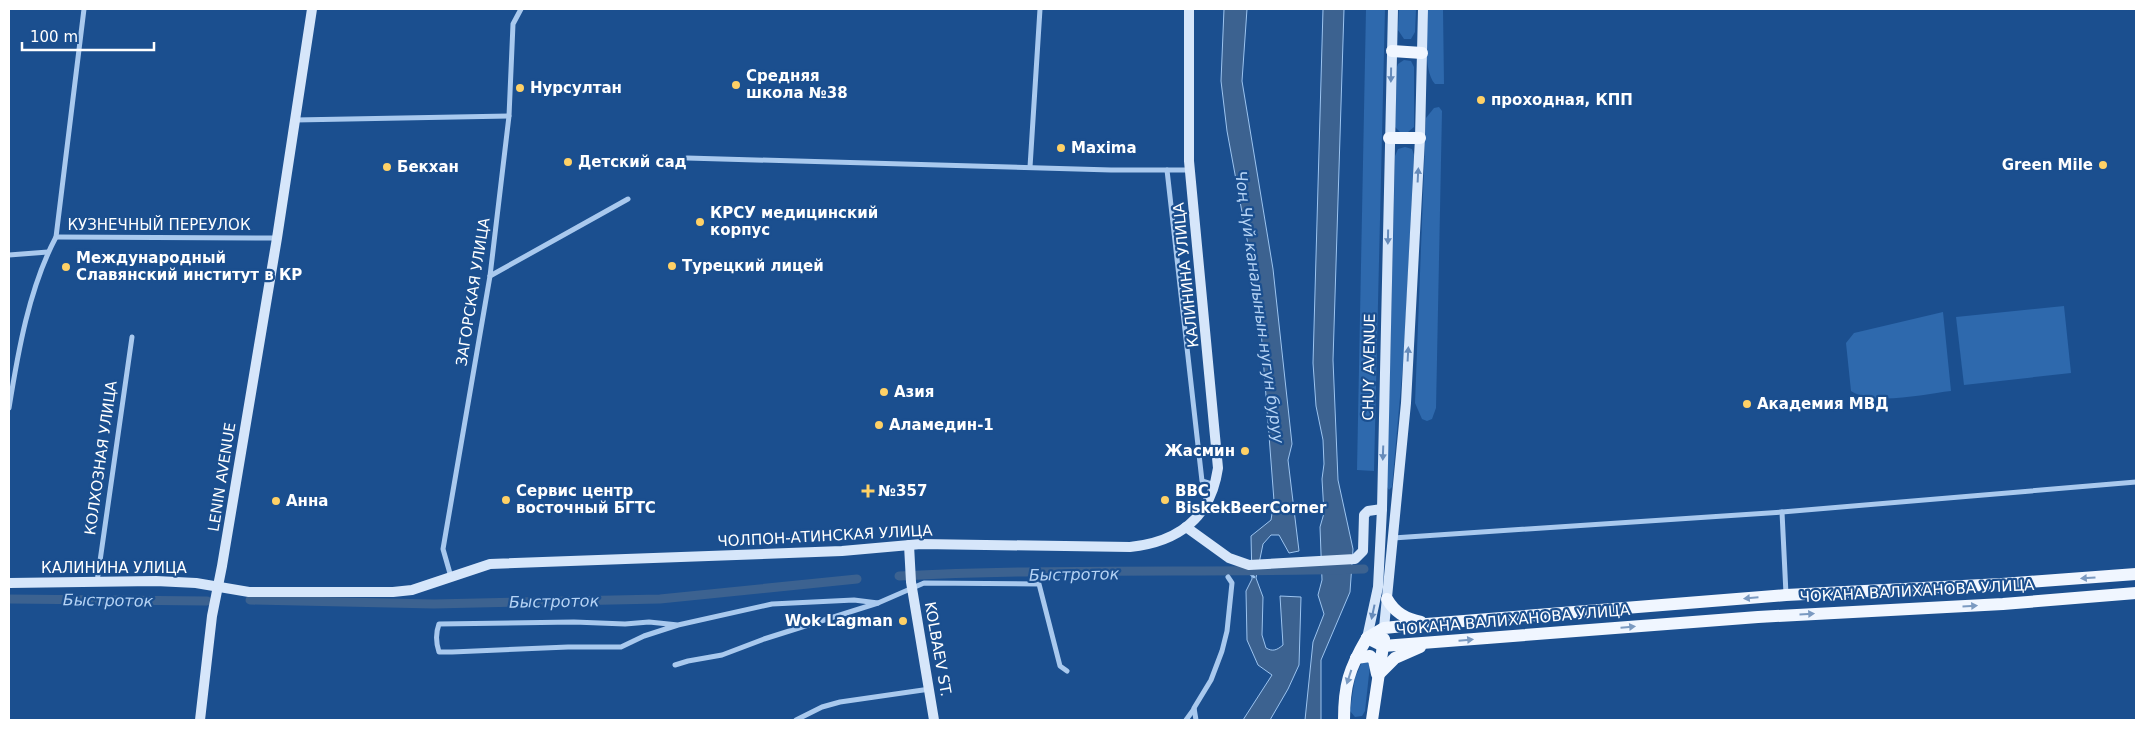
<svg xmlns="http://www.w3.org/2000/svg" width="2145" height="729" font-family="'DejaVu Sans',sans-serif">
<rect width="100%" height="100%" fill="#1b4f8f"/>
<!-- green -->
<g fill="#2e69ad">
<polygon points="1366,9 1385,9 1374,471 1357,470"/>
<polygon points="1399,9 1416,9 1415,32 1411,39 1404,39 1398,30"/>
<path d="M1428,9H1443L1444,84H1435C1422,69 1428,29 1428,9Z"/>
<polygon points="1404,60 1411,61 1414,67 1414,127 1408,132 1400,132 1395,127 1397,67 1398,64"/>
<polygon points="1439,107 1442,111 1436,408 1432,419 1427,421 1422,419 1415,403 1426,118 1434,108"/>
<polygon points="1405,147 1412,149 1414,155 1404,352 1392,487 1389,490 1387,487 1395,156 1398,149"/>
<polygon points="2064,306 2071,373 1964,385 1956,317"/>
<path d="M1943,312L1951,391C1924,394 1874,406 1851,391L1846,343L1854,333Z"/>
<polygon points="1367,660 1370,665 1365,711 1362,716 1355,717 1350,711 1355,678 1362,662"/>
</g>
<!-- water -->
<g fill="#3c6290" stroke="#9cc4f0">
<path d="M1224,9H1247L1242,81L1273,269L1292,444L1288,460L1299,551L1289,553L1279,535H1271L1263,544L1256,578L1263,597L1262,635L1266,648C1273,652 1277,650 1283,645L1280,596L1301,597L1299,665L1288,689L1270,720H1243L1272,675L1258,665L1247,640L1246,591L1252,579L1251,536L1271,520L1274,501L1259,304L1227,131L1221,81Z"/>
<polygon points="1323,9 1344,9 1333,360 1338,480 1353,549 1350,592 1321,660 1321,720 1305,720 1313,642 1324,614 1318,595 1322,580 1320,527 1324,513 1322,479 1324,464 1323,440 1316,406 1313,363"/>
</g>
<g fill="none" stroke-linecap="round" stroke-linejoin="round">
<!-- stream -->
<polyline stroke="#9cc4f0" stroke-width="2.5" points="1248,572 1254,577"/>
<!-- canal -->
<g stroke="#3c6290" stroke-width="9">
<path d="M899,576C1054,568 1209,573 1364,569"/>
<polyline points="9,599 207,601"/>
<polyline points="250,600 434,604 660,599 857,579"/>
</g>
<!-- street -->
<g stroke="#a9c9ee" stroke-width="5">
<polyline points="295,120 509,116"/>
<polyline points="687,158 1111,170 1190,170"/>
<polyline points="1030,167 1040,9"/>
<polyline points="1167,170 1202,481 1215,485"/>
<polyline points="56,237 277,238"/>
<polyline points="9,255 48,252"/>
<polyline points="490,276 628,199"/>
<path d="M9,408C18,352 29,288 56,237L84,9"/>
<polyline points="1782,512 1786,594"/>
<polyline points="1393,538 1782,512 2136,482"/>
<polyline points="451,577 443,549 490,276 509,116 513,24 521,9"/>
<polyline points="97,582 132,337"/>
<path d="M678,625L649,622L625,624L574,622L439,624C436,632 436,643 439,652H452L568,647H621L644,636L678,625L772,604L854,600L878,603"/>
<polyline points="675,665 688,661 722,655 764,639 878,603 924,583 1039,584 1060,666 1067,671"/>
<polyline points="796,720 822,707 840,702 930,689"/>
<polyline points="1186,720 1194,709"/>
<polyline points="1196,720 1194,708 1211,680 1222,651 1227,631 1232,583 1228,577"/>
</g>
<!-- secondary -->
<g stroke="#d6e6fa" stroke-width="10">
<polyline points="1186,527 1229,558 1249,565 1355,559 1363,551 1364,515 1368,511 1382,509"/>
<polyline points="909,545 911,582 934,720"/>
<path d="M9,583L156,581L196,583L249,592H393L412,590L490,564L842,551L921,544L1130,547C1179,542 1211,517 1218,468L1189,161V9"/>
<polyline points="1384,628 1406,403 1420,138 1423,9"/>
<polyline points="1367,638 1378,587 1382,509 1393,9"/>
<polyline points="200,720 212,616 222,566 277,238 312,9"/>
</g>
<!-- primary -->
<g stroke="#f0f6ff" stroke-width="12">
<polyline points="1392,51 1422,53"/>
<polyline points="1389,138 1420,138"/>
<path d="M1387,599C1395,613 1406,619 1421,622"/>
<polyline points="1367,638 1384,628 1414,625 1786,595 2002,584 2136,574"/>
<polyline points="1367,638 1383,646 1758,617 2003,604 2136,593"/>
<polyline points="1356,658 1370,656 1374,660 1377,674"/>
<polyline points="1379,674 1395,658 1420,647"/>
<path d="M1344,720C1344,685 1349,669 1367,638"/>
<polyline points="1372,720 1384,639"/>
</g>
</g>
<!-- one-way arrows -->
<defs><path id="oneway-solid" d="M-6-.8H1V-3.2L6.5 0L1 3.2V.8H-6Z" transform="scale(1.25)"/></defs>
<g fill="#668bba">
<use href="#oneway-solid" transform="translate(1391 75) rotate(91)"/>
<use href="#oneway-solid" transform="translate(1418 175) rotate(-87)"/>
<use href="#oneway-solid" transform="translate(1388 237) rotate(91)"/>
<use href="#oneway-solid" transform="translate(1408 354) rotate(-87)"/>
<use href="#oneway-solid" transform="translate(1383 453) rotate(92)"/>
<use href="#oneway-solid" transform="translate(1373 612) rotate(102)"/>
</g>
<g fill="#7b9ac1">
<use href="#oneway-solid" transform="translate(2088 578) rotate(176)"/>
<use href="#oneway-solid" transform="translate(1751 598) rotate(175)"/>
<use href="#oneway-solid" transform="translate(1970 606) rotate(-3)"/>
<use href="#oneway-solid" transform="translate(1807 614) rotate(-3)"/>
<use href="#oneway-solid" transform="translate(1628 627) rotate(-5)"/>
<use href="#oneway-solid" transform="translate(1466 640) rotate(-5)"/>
<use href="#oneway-solid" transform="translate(1349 677) rotate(108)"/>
</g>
<!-- markers -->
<g fill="#ffd166" stroke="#1b4f8f" stroke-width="2">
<circle cx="736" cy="85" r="5"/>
<circle cx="520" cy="88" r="5"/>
<circle cx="1481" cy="100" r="5"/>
<circle cx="1061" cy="148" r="5"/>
<circle cx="568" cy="162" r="5"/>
<circle cx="2103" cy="165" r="5"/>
<circle cx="387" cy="167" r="5"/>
<circle cx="700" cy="222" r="5"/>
<circle cx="672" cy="266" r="5"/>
<circle cx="66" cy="267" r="5"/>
<circle cx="884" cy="392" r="5"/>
<circle cx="1747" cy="404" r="5"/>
<circle cx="879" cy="425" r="5"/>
<circle cx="1245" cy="451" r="5"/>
<path d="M865.5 483.5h5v5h5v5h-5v5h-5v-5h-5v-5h5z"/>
<circle cx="506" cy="500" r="5"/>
<circle cx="1165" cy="500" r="5"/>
<circle cx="276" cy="501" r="5"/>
<circle cx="903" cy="621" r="5"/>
</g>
<g text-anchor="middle" stroke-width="4.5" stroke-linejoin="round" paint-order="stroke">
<!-- poi labels -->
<g font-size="15" font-weight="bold" fill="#fff" stroke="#1b4f8f" text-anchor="start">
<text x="746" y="81">Средняя<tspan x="746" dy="17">школа №38</tspan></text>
<text x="530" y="93">Нурсултан</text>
<text x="1491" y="105">проходная, КПП</text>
<text x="1071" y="153">Maxima</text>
<text x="578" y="167">Детский сад</text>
<text x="2093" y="170" text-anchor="end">Green Mile</text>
<text x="397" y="172">Бекхан</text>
<text x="710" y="218">КРСУ медицинский<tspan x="710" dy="17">корпус</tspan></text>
<text x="76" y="263">Международный<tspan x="76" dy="17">Славянский институт в КР</tspan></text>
<text x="682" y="271">Турецкий лицей</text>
<text x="894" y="397">Азия</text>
<text x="1757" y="409">Академия МВД</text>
<text x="889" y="430">Аламедин-1</text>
<text x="1235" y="456" text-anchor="end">Жасмин</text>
<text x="516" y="496">Сервис центр<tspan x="516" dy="17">восточный БГТС</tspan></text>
<text x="878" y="496">№357</text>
<text x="1175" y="496">BBC<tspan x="1175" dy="17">BiskekBeerCorner</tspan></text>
<text x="286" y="506">Анна</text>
<text x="893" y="626" text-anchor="end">Wok Lagman</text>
</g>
<!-- street labels -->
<g font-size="15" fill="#fff" stroke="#1b4f8f">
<text x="159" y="230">КУЗНЕЧНЫЙ ПЕРЕУЛОК</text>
<text transform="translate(1186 275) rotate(-96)" y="5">КАЛИНИНА УЛИЦА</text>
<text transform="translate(473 292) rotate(-81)" y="5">ЗАГОРСКАЯ УЛИЦА</text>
<text transform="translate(1369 367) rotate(-89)" y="5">CHUY AVENUE</text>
<text transform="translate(101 458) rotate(-82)" y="5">КОЛХОЗНАЯ УЛИЦА</text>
<text transform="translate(222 477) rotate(-81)" y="5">LENIN AVENUE</text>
<text transform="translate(825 536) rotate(-3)" y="5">ЧОЛПОН-АТИНСКАЯ УЛИЦА</text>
<text x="114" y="573">КАЛИНИНА УЛИЦА</text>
<text transform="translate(1917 591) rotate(-3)" y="5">ЧОКАНА ВАЛИХАНОВА УЛИЦА</text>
<text transform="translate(1513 620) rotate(-5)" y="5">ЧОКАНА ВАЛИХАНОВА УЛИЦА</text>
<text transform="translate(938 649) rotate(80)" y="5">KOLBAEV ST.</text>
</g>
<!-- water labels -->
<g font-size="16" font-style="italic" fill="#b5d3f5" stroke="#1b4f8f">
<text transform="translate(1260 307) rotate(82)" y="6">Чоң Чүй каналынын нугун буруу</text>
<text transform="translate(1074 574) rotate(-1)" y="6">Быстроток</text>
<text transform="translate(108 600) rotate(1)" y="6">Быстроток</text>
<text transform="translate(554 601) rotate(-1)" y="6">Быстроток</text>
</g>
</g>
<!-- border -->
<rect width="2145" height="729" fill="none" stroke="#ffffff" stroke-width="20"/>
<!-- scale -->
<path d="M22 42v8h132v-8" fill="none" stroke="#ffffff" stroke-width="2.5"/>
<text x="30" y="42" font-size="15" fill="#ffffff" stroke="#1b4f8f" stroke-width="4" paint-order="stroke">100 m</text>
</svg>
